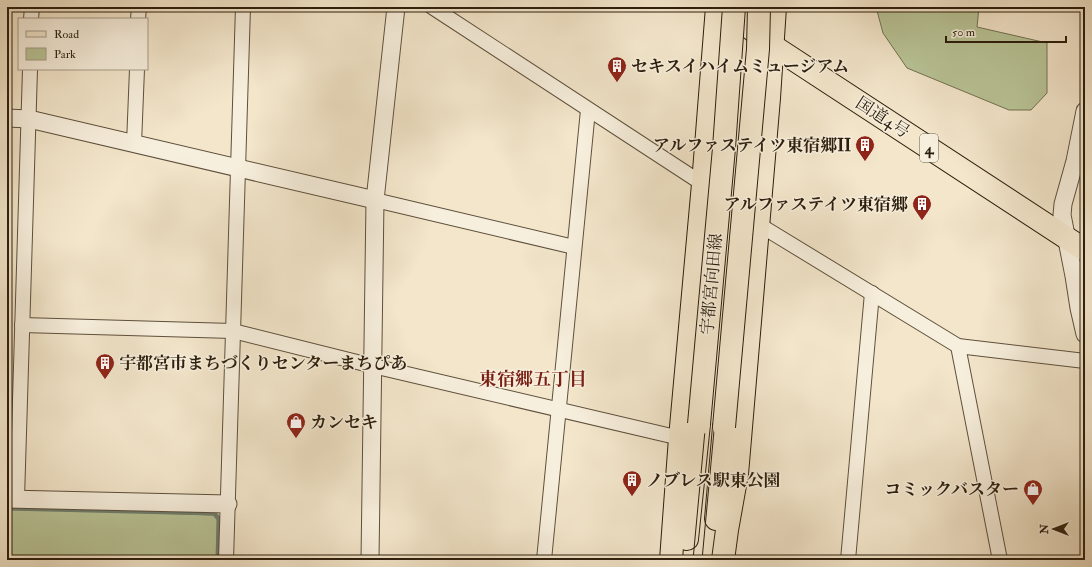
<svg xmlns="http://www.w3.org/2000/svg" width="1092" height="567" font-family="'IM FELL Double Pica','Noto Serif JP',serif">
<rect width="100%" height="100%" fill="#f3e6cb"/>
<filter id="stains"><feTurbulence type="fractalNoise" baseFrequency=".005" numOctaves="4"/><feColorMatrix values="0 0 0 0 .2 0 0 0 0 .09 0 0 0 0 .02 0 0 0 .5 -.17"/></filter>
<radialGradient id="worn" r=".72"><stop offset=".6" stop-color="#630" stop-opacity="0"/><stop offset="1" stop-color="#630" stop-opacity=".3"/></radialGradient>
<!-- green -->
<g fill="#b9c598" stroke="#727252">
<polygon points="876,7 979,7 977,27 1047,43 1047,93 1031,110 1009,110 907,68 883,33"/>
<polygon points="7,508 213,515 220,520 219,560 7,560"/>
</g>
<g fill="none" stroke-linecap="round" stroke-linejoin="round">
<!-- stream -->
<polyline stroke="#6f7f71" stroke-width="5" points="7,508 214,513 219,519 218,560"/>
<defs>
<g id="minor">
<polyline points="432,7 703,184"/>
<polyline points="31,19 32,7"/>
<polyline points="138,19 139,7"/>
<polyline points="134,144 137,69"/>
<polyline points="375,200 574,247"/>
<polyline points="758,224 958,346 1085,361"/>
<polyline points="22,325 233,331 373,366 680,438"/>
<polyline points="958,346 1000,560"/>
<polyline points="17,499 30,69"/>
<polyline points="226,560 243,7"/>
<polyline points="544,560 588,110"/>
<polyline points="848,560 872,293"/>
</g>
<g id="tertiary">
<polyline points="1085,111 1075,161 1063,204 1062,215 1074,276 1079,308 1085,334"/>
<polyline points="7,118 29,119 375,200"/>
<polyline points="7,499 228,504"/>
<polyline points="370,560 375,200 396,7"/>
</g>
<g id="primary">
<polyline points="716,519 724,427"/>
<polyline points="687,539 699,424"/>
<polyline points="671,560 680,438 703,184 717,7"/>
<polyline points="723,560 727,530 737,474 769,98 775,7"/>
</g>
<polyline id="trunk" points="723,7 773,46 1085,250"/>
</defs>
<!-- minor casing -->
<use href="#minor" stroke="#5e503c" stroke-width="16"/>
<!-- tertiary casing -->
<use href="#tertiary" stroke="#5e503c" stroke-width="19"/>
<!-- primary casing -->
<use href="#primary" stroke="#2c1e0d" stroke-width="24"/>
<!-- trunk casing -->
<use href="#trunk" stroke="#2c1e0d" stroke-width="24"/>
<!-- minor -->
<use href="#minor" stroke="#f7efdd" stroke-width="14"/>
<!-- tertiary -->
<use href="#tertiary" stroke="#f7efdd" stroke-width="17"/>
<!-- primary -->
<use href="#primary" stroke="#f3e6cb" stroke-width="22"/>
<!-- trunk -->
<use href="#trunk" stroke="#f3e6cb" stroke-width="22"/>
<!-- tram -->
<g stroke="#2c1e0d" stroke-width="1">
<polyline points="693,560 731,150 742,7"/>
<polyline points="702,560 740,151 751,7"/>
</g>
<defs>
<g id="primary-bridge">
<polyline points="699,424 724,148 734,7"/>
<polyline points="724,427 758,49 759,7"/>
</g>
</defs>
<!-- primary-bridge casing -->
<use href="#primary-bridge" stroke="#2c1e0d" stroke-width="24" stroke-linecap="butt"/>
<!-- primary-bridge -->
<use href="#primary-bridge" stroke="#f3e6cb" stroke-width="22"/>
</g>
<!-- icons -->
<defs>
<symbol id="building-pin" viewBox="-11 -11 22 30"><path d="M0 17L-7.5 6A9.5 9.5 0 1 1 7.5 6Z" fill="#8f2418" stroke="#f7efdd"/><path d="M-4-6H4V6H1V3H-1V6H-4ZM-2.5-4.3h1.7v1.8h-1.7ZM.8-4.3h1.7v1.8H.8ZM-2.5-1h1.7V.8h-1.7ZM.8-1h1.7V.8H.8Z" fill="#fff"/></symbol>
<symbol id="shop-pin" viewBox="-11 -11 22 30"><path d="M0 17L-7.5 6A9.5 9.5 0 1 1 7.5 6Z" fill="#8f2418" stroke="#f7efdd"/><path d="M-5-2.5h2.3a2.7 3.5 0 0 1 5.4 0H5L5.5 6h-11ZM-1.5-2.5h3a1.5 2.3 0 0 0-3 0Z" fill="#fff"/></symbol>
</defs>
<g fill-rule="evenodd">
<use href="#building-pin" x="606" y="55" width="22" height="30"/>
<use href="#building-pin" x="854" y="134" width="22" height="30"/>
<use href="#building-pin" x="911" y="193" width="22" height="30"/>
<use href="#building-pin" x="94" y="352" width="22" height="30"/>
<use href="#shop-pin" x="285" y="411" width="22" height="30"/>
<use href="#building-pin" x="621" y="469" width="22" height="30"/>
<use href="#shop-pin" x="1022" y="478" width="22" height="30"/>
</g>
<g text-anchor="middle" stroke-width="3" stroke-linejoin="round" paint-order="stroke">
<!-- shield labels -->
<rect fill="#f7efdd" stroke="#695d4b" stroke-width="1" x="920" y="134" width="18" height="28" rx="3"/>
<g font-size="16" font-weight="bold" fill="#2c1e0d">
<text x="929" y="154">4</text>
</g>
<!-- poi labels -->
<g font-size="17" font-weight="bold" fill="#2c1e0d" stroke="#f7efdd" text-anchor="start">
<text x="631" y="72">セキスイハイムミュージアム</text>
<text x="851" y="151" text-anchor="end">アルファステイツ東宿郷II</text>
<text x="908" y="210" text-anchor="end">アルファステイツ東宿郷</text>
<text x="119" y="369">宇都宮市まちづくりセンターまちぴあ</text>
<text x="310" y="428">カンセキ</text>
<text x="646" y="486">ノブレス駅東公園</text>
<text x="1019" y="495" text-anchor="end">コミックバスター</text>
</g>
<!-- street labels -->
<g font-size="17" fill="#2c1e0d" stroke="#f7efdd">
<text transform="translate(883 117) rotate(33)" y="6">国道4号</text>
<text transform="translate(711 284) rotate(-85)" y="6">宇都宮向田線</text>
</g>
<!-- neighbourhood labels -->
<g font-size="18" font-weight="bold" fill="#7a1f14" stroke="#f7efdd">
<text x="533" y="385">東宿郷五丁目</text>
</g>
</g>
<!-- margin -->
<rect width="1092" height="567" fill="none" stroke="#f3e6cb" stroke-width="24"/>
<rect x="8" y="8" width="1076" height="551" fill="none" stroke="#2c1e0d" stroke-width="2"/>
<rect x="12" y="12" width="1068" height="543" fill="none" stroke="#2c1e0d"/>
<!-- legend -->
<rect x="18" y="18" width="130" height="52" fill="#f7efdd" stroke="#a69b8a"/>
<rect x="26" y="31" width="20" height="6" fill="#f3e6cb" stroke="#a69b8a"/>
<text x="54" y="38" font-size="12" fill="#2c1e0d">Road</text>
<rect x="26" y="48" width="20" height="12" fill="#b9c598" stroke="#a69b8a"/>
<text x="54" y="58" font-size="12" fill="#2c1e0d">Park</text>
<!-- north arrow -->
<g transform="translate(1054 529) rotate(270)" stroke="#f7efdd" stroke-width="3" paint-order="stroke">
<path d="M0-3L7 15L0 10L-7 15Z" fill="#2c1e0d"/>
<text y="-6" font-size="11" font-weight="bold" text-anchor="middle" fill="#2c1e0d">N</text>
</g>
<!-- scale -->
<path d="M946 36v6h120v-6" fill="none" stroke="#2c1e0d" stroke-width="2"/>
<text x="952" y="36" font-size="12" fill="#2c1e0d" stroke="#f7efdd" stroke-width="3" paint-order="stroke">50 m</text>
<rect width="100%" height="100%" filter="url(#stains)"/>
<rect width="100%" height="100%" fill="url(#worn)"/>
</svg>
